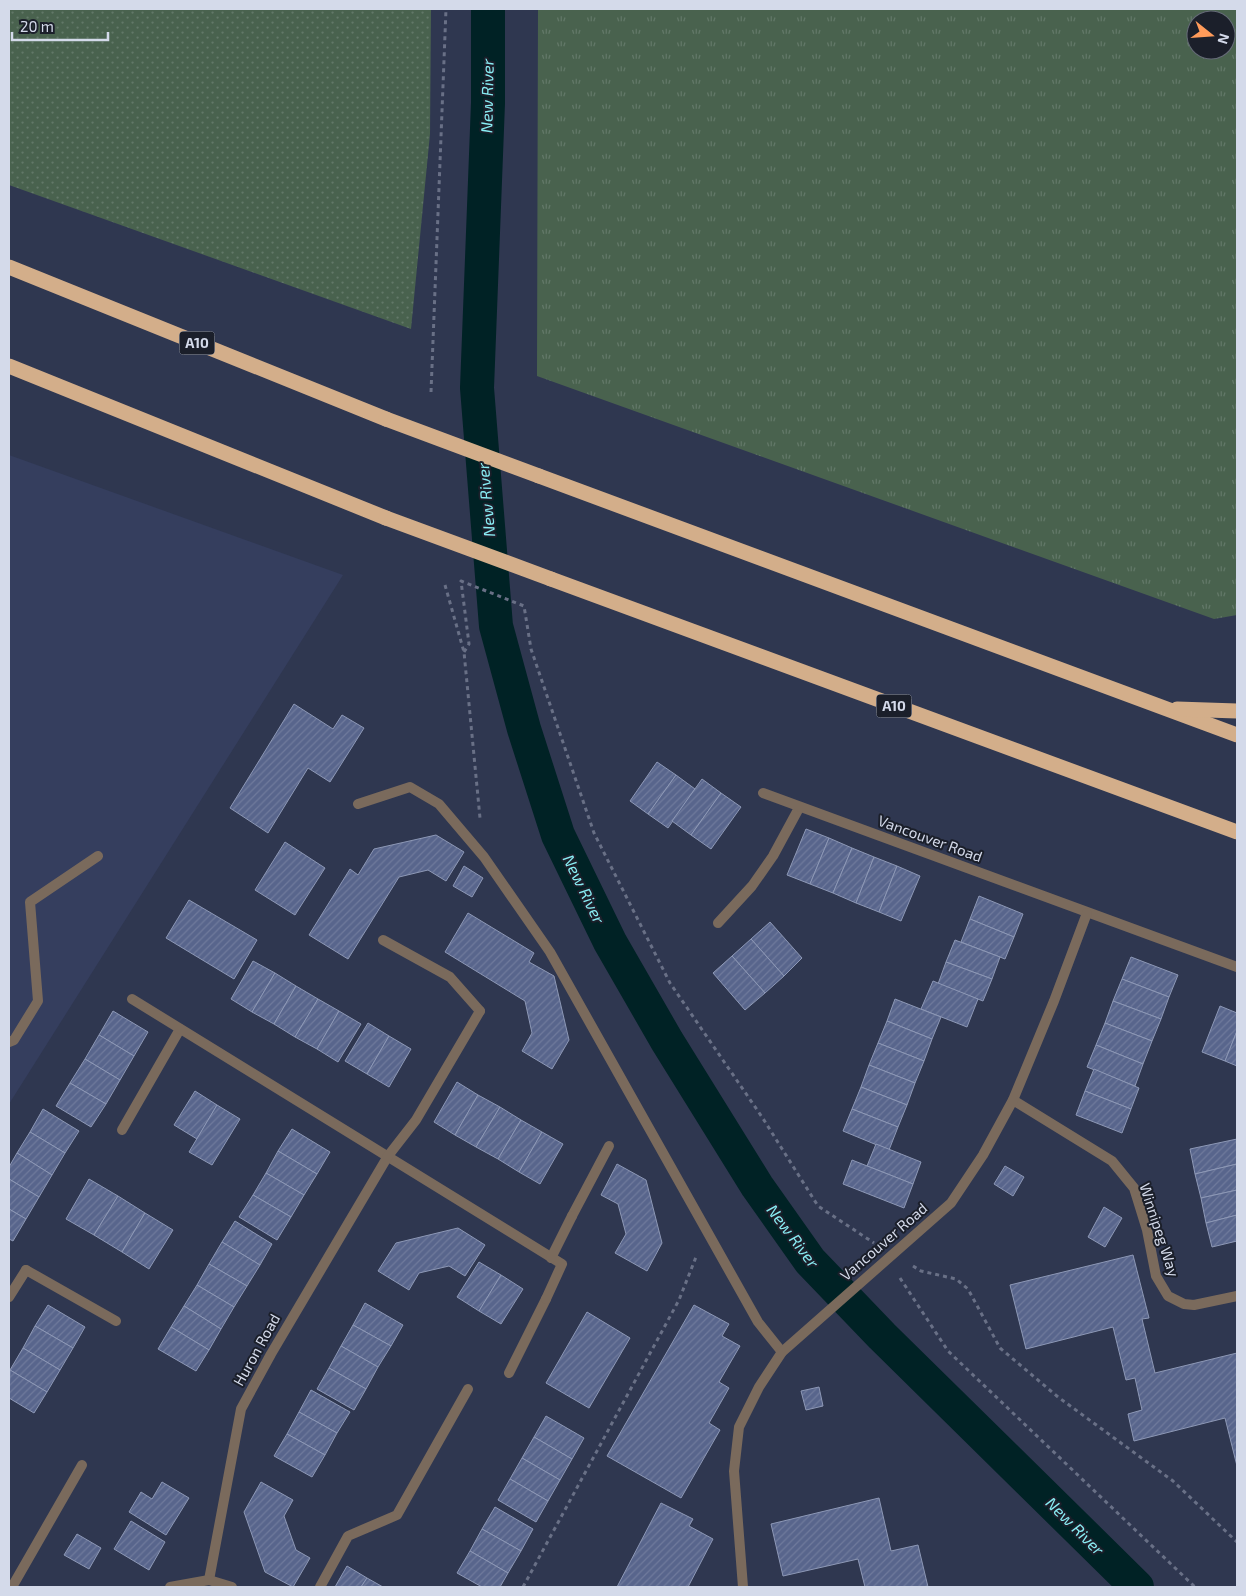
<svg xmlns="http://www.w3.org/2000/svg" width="1246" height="1596" font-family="'Exo 2',sans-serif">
<defs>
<pattern id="grass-tufts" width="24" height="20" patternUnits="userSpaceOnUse" patternTransform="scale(1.25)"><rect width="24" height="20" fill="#49624e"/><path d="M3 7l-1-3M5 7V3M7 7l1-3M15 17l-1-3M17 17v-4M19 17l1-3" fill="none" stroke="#627868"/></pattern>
<pattern id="park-dots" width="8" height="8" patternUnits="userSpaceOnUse" patternTransform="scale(1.25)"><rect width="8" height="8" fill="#49624e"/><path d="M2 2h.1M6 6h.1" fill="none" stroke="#627868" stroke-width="1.8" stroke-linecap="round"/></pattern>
<pattern id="building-hatch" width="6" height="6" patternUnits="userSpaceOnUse" patternTransform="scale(1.25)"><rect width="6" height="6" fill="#58658c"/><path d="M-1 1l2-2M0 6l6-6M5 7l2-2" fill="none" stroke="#6f7a9c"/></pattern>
</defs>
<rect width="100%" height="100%" fill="#2f3750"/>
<!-- built -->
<polygon fill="#353e5e" points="9,455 343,575 9,1104"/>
<!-- grass -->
<path fill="url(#grass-tufts)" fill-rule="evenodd" d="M538,9H1237V615L1214,619L537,376ZM1196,20H1226V50H1196Z"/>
<!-- park -->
<polygon fill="url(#park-dots)" points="9,9 431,9 430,134 411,329 9,185"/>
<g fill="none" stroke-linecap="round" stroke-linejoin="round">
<!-- canal -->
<polyline stroke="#002225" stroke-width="34" points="488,9 488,103 477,388 496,626 524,729 558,835 610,942 667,1041 757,1186 810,1261 882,1336 1137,1587"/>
</g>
<!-- building -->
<g fill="url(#building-hatch)" stroke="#8d98b6">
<polygon points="294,704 333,729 342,715 364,728 330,782 308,768 268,833 230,808"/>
<polygon points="657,762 676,775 648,814 630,801"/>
<polygon points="676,775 695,789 668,828 648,814"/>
<polygon points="702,779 721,793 691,835 672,821"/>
<polygon points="721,793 741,807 711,849 691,835"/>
<polygon points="806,829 829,838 810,884 787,875"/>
<polygon points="436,835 464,852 446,881 428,870 399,877 348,959 309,935 350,869 358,875 374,849"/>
<polygon points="829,838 852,848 833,893 810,884"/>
<polygon points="285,842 325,868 295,915 255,890"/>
<polygon points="852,848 874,857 856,903 833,893"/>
<polygon points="874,857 897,866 879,912 856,903"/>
<polygon points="464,866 483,878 472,897 453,886"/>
<polygon points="897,866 920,876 901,921 879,912"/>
<polygon points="979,896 1023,914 1014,937 970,919"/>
<polygon points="189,900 257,940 234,979 166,938"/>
<polygon points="468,913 534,953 529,962 554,976 569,1040 552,1069 522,1051 532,1033 525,1001 445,952"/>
<polygon points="970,919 1014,937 1005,959 961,942"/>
<polygon points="770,922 802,958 784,976 751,939"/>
<polygon points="751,939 784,976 765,993 732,956"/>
<polygon points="955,940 1000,957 992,979 946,962"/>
<polygon points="732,956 765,993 745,1010 713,973"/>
<polygon points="1131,957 1178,975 1169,997 1122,979"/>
<polygon points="253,961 275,973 252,1012 231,999"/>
<polygon points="946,962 992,979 983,1001 938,984"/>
<polygon points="275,973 296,986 274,1024 252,1012"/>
<polygon points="1122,979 1169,997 1161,1019 1113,1001"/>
<polygon points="933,981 978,999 967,1027 921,1009"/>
<polygon points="296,986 318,999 295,1037 274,1024"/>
<polygon points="318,999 339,1011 317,1049 295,1037"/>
<polygon points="895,999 941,1017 932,1039 887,1021"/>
<polygon points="1113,1001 1161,1019 1152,1041 1105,1023"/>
<polygon points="1220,1006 1237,1013 1237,1031 1225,1061 1202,1052"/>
<polygon points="113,1011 148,1032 134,1056 99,1035"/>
<polygon points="339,1011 361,1024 338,1062 317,1049"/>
<polygon points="887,1021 932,1039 924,1061 878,1043"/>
<polygon points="368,1023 389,1036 367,1074 345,1061"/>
<polygon points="1105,1023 1152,1041 1143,1064 1096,1045"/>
<polygon points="1237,1031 1237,1066 1225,1061"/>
<polygon points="99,1035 134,1056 120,1080 85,1059"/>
<polygon points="389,1036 411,1049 389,1087 367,1074"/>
<polygon points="878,1043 924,1061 915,1083 869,1065"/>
<polygon points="1096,1045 1143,1064 1135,1086 1087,1067"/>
<polygon points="85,1059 120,1080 106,1104 70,1083"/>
<polygon points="869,1065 915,1083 907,1105 861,1087"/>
<polygon points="1094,1069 1139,1088 1131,1109 1085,1091"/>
<polygon points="457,1082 478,1095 455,1135 434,1122"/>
<polygon points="70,1083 106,1104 91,1127 56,1106"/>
<polygon points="861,1087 907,1105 898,1127 852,1109"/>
<polygon points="195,1091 217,1105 197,1139 174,1125"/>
<polygon points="1085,1091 1131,1109 1122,1133 1076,1115"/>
<polygon points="478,1095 500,1107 476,1147 455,1135"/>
<polygon points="217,1105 240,1119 212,1165 189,1152"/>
<polygon points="500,1107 521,1120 498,1159 476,1147"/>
<polygon points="43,1109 79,1131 65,1153 30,1132"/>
<polygon points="852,1109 898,1127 889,1150 843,1131"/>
<polygon points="521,1120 542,1132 519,1172 498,1159"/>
<polygon points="292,1129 330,1152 317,1174 278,1151"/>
<polygon points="30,1132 65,1153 52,1175 17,1153"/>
<polygon points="542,1132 563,1144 540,1184 519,1172"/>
<polygon points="1237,1139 1237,1164 1195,1174 1190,1149"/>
<polygon points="876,1144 921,1162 913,1184 867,1166"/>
<polygon points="278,1151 317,1174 304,1195 266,1173"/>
<polygon points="17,1153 52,1175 39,1197 9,1179 9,1167"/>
<polygon points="852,1160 913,1184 904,1208 843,1184"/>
<polygon points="617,1164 646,1180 662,1243 647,1271 615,1253 626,1234 618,1204 601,1195"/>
<polygon points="1237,1164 1237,1190 1201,1198 1195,1174"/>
<polygon points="1005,1166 1024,1177 1013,1196 994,1184"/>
<polygon points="266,1173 304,1195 291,1217 253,1195"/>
<polygon points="9,1179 39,1197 26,1219 9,1209"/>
<polygon points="89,1179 118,1196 94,1235 66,1219"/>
<polygon points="1237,1190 1237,1215 1206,1223 1201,1198"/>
<polygon points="253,1195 291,1217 277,1240 239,1217"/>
<polygon points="118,1196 145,1213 122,1252 94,1235"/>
<polygon points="1104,1207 1122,1218 1105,1247 1088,1237"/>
<polygon points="9,1209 26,1219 13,1241 9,1239"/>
<polygon points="145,1213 173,1230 149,1269 122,1252"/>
<polygon points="1237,1215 1237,1241 1212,1247 1206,1223"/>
<polygon points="235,1221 272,1244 260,1265 222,1242"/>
<polygon points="458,1228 485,1245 465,1276 449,1266 419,1273 409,1290 378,1271 396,1243"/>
<polygon points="222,1242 260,1265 247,1286 209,1264"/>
<polygon points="1133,1255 1149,1318 1142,1319 1155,1373 1237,1353 1237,1466 1225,1418 1134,1441 1128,1414 1142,1410 1135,1378 1126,1380 1113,1327 1026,1349 1010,1285"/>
<polygon points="479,1262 501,1275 479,1311 457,1297"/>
<polygon points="209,1264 247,1286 234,1307 197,1285"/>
<polygon points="501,1275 523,1289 501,1324 479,1311"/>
<polygon points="197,1285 234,1307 221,1329 184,1306"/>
<polygon points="365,1303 403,1325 391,1346 353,1325"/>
<polygon points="48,1305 85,1327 73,1348 35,1326"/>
<polygon points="694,1305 729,1324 722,1336 740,1346 719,1382 729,1388 709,1423 720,1430 681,1498 607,1456"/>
<polygon points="184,1306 221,1329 209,1350 171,1327"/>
<polygon points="587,1312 630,1338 589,1408 546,1383"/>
<polygon points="353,1325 391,1346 378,1367 341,1346"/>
<polygon points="35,1326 73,1348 60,1370 23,1348"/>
<polygon points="171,1327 209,1350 196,1371 158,1349"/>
<polygon points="341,1346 378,1367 366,1389 329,1368"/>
<polygon points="23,1348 60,1370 47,1392 10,1370"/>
<polygon points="329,1368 366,1389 354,1410 317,1389"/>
<polygon points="10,1370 47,1392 34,1413 9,1398"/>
<polygon points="819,1387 823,1406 806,1410 801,1391"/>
<polygon points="311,1390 350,1412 337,1433 299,1412"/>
<polygon points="299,1412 337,1433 325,1455 287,1434"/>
<polygon points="546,1416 584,1438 572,1459 534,1437"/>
<polygon points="287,1434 325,1455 312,1477 274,1456"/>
<polygon points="534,1437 572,1459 560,1480 522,1458"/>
<polygon points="522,1458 560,1480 548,1501 510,1479"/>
<polygon points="510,1479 548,1501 536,1522 498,1500"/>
<polygon points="162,1482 189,1498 166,1535 129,1512 141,1492 152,1499"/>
<polygon points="261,1482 293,1500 284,1516 296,1550 310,1558 293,1587 265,1572 244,1512"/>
<polygon points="879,1498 891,1551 918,1545 928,1587 865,1587 858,1559 783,1576 771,1524"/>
<polygon points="661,1503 693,1519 689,1526 713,1539 688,1587 617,1587"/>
<polygon points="495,1507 533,1529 521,1551 482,1529"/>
<polygon points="131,1521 165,1542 149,1570 114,1549"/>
<polygon points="482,1529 521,1551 508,1573 470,1551"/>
<polygon points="77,1534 101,1548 89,1569 64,1555"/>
<polygon points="470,1551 508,1573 500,1587 482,1587 457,1573"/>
<polygon points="347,1566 367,1578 361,1587 335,1587"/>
<polygon points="367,1578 383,1587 361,1587"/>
</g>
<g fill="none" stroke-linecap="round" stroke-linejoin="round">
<!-- path -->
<g stroke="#697086" stroke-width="3" stroke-dasharray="4 4" stroke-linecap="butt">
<polyline points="431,392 446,9"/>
<polyline points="445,585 464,652 480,818"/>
<polyline points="464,652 469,644 461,581 524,606 531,649 594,833 670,983 762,1117 818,1206 874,1243"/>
<polyline points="913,1266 921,1271 956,1279 968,1289 1000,1348 1058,1397 1173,1481 1237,1542"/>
<polyline points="900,1278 948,1351 1195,1587"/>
<polyline points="523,1587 679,1300 696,1257"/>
</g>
<!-- lane -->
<g stroke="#7a6a5c" stroke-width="10">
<polyline points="358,804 410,787 439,804 484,857 550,952 758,1322 782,1352"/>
<polyline points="718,923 752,886 773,856 799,808"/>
<polyline points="383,940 450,977 480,1011"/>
<polyline points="9,1042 14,1040 38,1001 30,902 98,856"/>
<polyline points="122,1130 180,1029"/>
<polyline points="572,1216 609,1146"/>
<polyline points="26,1270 116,1321"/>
<polyline points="509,1373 546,1299"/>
<polyline points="12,1587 82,1465"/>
<polyline points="320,1587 348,1536 397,1515 468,1389"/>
</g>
<!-- street -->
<g stroke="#7a6a5c" stroke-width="10">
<polyline points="763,793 1237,967"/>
<polyline points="132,999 562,1264 546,1299"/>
<polyline points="1013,1100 1112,1161 1134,1188 1147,1230 1156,1276 1168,1296 1184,1304 1194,1305 1237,1296"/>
<polyline points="551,1258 572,1216"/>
<polyline points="9,1297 26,1270"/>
<polyline points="209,1580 241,1409 271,1354 388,1156 416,1120 480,1011"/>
<polyline points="170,1587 209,1580 232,1587"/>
<polyline points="743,1587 734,1471 739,1427 759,1387 782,1352 951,1203 983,1155 1013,1100 1054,1001 1087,913"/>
</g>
<!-- highway -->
<g stroke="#d3ae8a" stroke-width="15">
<polyline points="9,267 386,419"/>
<polyline points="9,366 386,518"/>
<polyline points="539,476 1237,735"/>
<polyline points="551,579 1237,832"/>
<polyline points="1177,709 1237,711"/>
</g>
<!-- highway-bridge -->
<g stroke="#d3ae8a" stroke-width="15">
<polyline points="386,419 539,476"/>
<polyline points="386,518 551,579"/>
</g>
</g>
<g text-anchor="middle" stroke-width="4" stroke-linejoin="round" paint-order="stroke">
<!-- shield labels -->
<g fill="#1b1f2a" stroke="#9ca2b0" stroke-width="1">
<rect x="179.5" y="331.5" width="35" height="23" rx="4"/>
<rect x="876.5" y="694.5" width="35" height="23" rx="4"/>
</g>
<g font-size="14" font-weight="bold" fill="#d4daea">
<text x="197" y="348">A10</text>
<text x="894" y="711">A10</text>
</g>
<!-- street labels -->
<g font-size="15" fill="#d4daea" stroke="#1b1f2a">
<text transform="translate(930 839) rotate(20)" y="5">Vancouver Road</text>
<text transform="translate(1159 1230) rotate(72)" y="5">Winnipeg Way</text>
<text transform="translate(884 1242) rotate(-41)" y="5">Vancouver Road</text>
<text transform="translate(257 1350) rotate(-61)" y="5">Huron Road</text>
</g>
<!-- water labels -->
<g font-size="16" font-style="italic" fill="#89edf4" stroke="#1b1f2a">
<text transform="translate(487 96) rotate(-89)" y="6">New River</text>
<text transform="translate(486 500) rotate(-95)" y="6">New River</text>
<text transform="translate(584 889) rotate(64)" y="6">New River</text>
<text transform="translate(793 1236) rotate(53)" y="6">New River</text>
<text transform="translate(1075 1526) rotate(45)" y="6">New River</text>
</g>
</g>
<!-- border -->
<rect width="1246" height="1596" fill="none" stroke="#d4daea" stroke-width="20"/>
<!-- north arrow -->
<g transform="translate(1211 35) rotate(107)"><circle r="24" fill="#1b1f2a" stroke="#656a77"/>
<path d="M0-4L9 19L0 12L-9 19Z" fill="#ff9b5a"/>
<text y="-8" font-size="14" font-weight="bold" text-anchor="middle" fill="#d4daea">N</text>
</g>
<!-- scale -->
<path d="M12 32v8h96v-8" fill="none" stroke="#d4daea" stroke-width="2.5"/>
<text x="20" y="32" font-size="15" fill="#d4daea" stroke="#1b1f2a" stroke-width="4" paint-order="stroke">20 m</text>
</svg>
